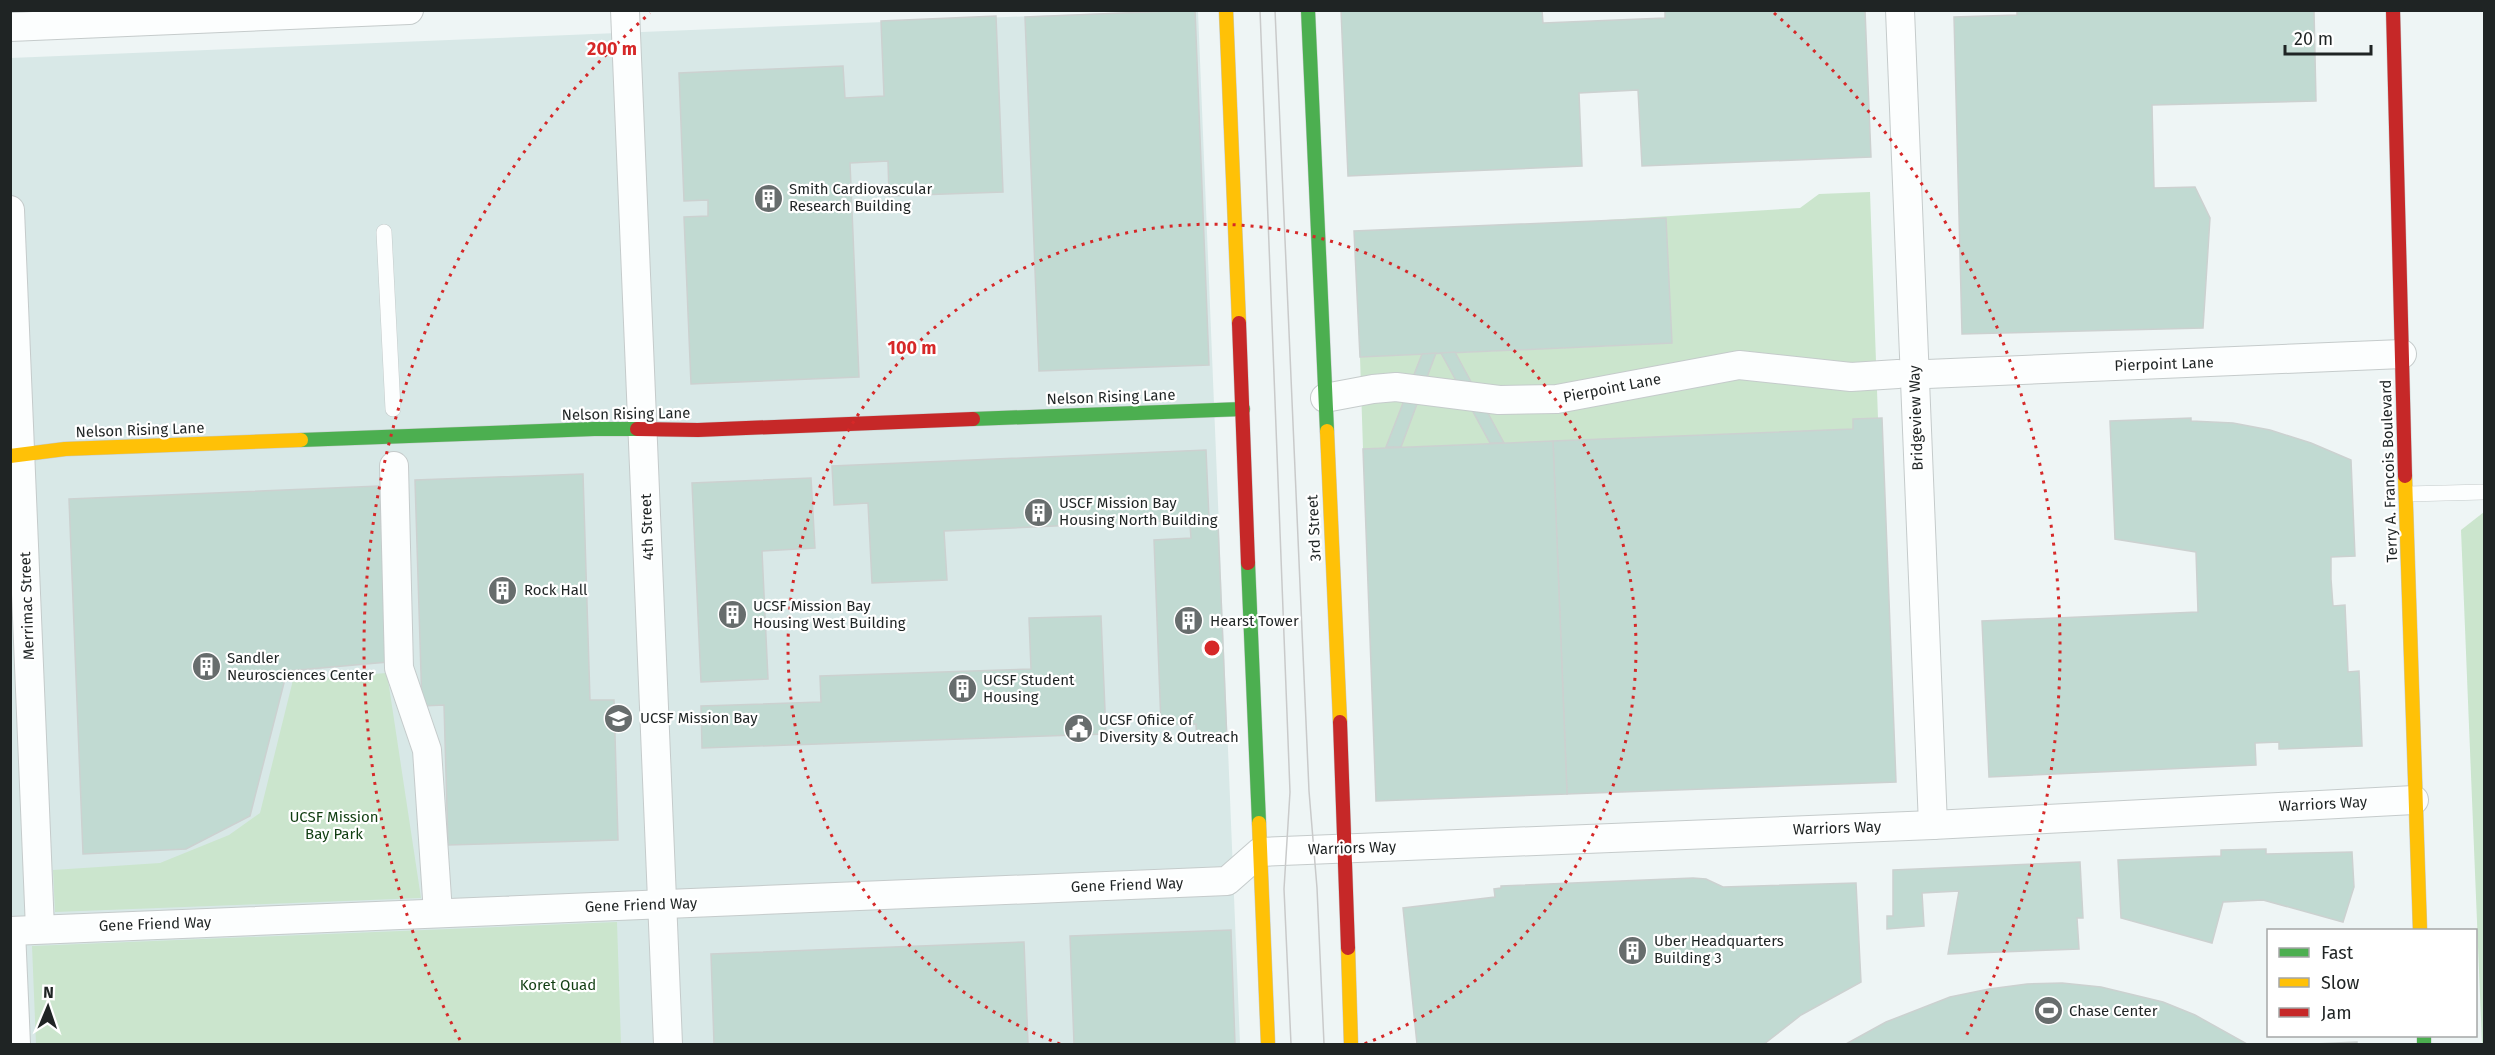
<svg xmlns="http://www.w3.org/2000/svg" width="2495" height="1055" font-family="'Fira Sans',sans-serif">
<rect width="100%" height="100%" fill="#eef5f5"/>
<!-- built -->
<polygon fill="#d8e8e7" points="1153,11 1198,11 1240,1044 11,1044 10,58"/>
<!-- green -->
<g fill="#cbe5cd">
<polygon points="1870,192 1878,418 1853,419 1853,429 1363,449 1360,357 1612,346 1606,220 1800,208 1819,194"/>
<polygon points="2484,512 2484,1044 2482,1044 2461,530"/>
<polygon points="387,673 421,898 55,912 53,870 160,863 229,835 260,813 293,680"/>
<polygon points="617,922 621,1044 36,1044 32,946"/>
</g>
<!-- building -->
<g fill="#c1dad2" stroke="#ccd1d0" stroke-width="1.5">
<polygon points="1195,10 1209,365 1039,371 1025,17"/>
<polygon points="1341,10 1542,10 1543,23 1665,18 1665,10 1865,10 1871,157 1642,166 1638,90 1579,93 1582,166 1348,176"/>
<polygon points="2017,10 2314,10 2316,101 2152,105 2154,188 2195,187 2210,218 2203,328 1962,334 1954,17 2017,15"/>
<polygon points="996,16 1003,192 889,196 888,161 850,163 859,377 691,384 684,217 708,216 708,200 684,201 679,73 843,66 845,98 884,96 881,21"/>
<polygon points="1666,218 1672,343 1360,357 1354,231"/>
<polygon points="1455,352 1504,443 1490,443 1441,353"/>
<polygon points="1436,353 1401,447 1386,447 1422,354"/>
<polygon points="1882,418 1896,782 1567,794 1553,441 1853,429 1853,419"/>
<polygon points="2191,418 2191,421 2233,423 2270,430 2311,443 2351,460 2355,556 2331,557 2331,579 2333,606 2345,605 2348,672 2359,671 2362,746 2279,749 2279,742 2255,743 2256,765 1989,777 1982,621 2198,612 2196,552 2115,539 2110,421"/>
<polygon points="1553,441 1567,794 1376,801 1363,449"/>
<polygon points="1206,450 1209,519 944,531 947,580 872,583 868,503 834,505 832,466"/>
<polygon points="583,474 590,700 614,700 618,840 448,845 444,705 422,706 415,480"/>
<polygon points="811,478 815,548 762,551 768,679 701,682 692,483"/>
<polygon points="379,486 388,662 287,671 250,816 186,849 83,854 69,499"/>
<polygon points="1218,524 1227,741 1197,743 1196,724 1161,725 1154,540 1191,538 1190,525"/>
<polygon points="1101,616 1106,734 702,748 701,706 821,702 820,676 1031,669 1029,618"/>
<polygon points="2266,849 2266,854 2352,852 2354,887 2343,922 2263,900 2223,902 2212,943 2121,918 2118,860 2221,856 2221,850"/>
<polygon points="2080,862 2083,918 2077,918 2079,949 1948,954 1959,891 1922,893 1924,926 1887,929 1887,916 1893,916 1893,870"/>
<polygon points="1693,878 1706,879 1723,887 1856,883 1861,982 1801,1015 1764,1044 1417,1044 1403,908 1495,897 1494,889 1501,888 1501,886"/>
<polygon points="1231,930 1235,1044 1074,1044 1070,936"/>
<polygon points="1024,942 1028,1044 714,1044 711,954"/>
<polygon points="2062,983 2101,987 2163,1002 2195,1015 2247,1044 1846,1044 1886,1022 1950,997 1989,989 2027,984"/>
<polygon points="2357,1042 2357,1044 2314,1044"/>
</g>
<g fill="none" stroke-linecap="round" stroke-linejoin="round">
<defs>
<g id="lane">
<polyline points="384,232 393,409"/>
<polyline points="2407,494 2484,492"/>
</g>
<g id="street">
<polyline points="625,10 668,1044"/>
<polyline points="1900,10 1933,825"/>
<polyline points="10,27 409,10"/>
<polyline points="10,210 40,929"/>
<polyline points="1927,374 2402,354"/>
<polyline points="1325,398 1373,389 1396,387 1499,400 1557,399 1739,365 1851,377 1898,374"/>
<polyline points="394,466 399,668 427,750 438,913"/>
<polyline points="10,931 1227,881 1260,852 1933,825 2414,800"/>
<polyline points="11,931 16,1044"/>
</g>
<g id="fast">
<polyline points="1308,10 1327,431"/>
<polyline points="973,419 1243,409"/>
<polyline points="301,440 594,429 637,429"/>
<polyline points="1248,563 1259,823"/>
<polyline points="2424,1036 2424,1044"/>
</g>
<g id="slow">
<polyline points="1226,10 1239,323"/>
<polyline points="1327,431 1340,722"/>
<polyline points="10,456 65,449 301,440"/>
<polyline points="2405,476 2420,930"/>
<polyline points="1259,823 1268,1044"/>
<polyline points="1348,948 1351,1044"/>
</g>
<g id="jam">
<polyline points="2393,10 2405,476"/>
<polyline points="1239,323 1248,563"/>
<polyline points="637,429 698,430 973,419"/>
<polyline points="1340,722 1348,948"/>
</g>
</defs>
<!-- lane casing -->
<use href="#lane" stroke="#c5cbcb" stroke-width="16"/>
<!-- street casing -->
<use href="#street" stroke="#c5cbcb" stroke-width="30"/>
<!-- fast casing -->
<use href="#fast" stroke="#c5cbcb" stroke-width="15"/>
<!-- slow casing -->
<use href="#slow" stroke="#c5cbcb" stroke-width="15"/>
<!-- jam casing -->
<use href="#jam" stroke="#c5cbcb" stroke-width="15"/>
<!-- lane -->
<use href="#lane" stroke="#fcfefe" stroke-width="15"/>
<!-- street -->
<use href="#street" stroke="#fcfefe" stroke-width="28"/>
<!-- fast -->
<use href="#fast" stroke="#4caf50" stroke-width="14"/>
<!-- slow -->
<use href="#slow" stroke="#ffc107" stroke-width="14"/>
<!-- jam -->
<use href="#jam" stroke="#c62828" stroke-width="14"/>
<!-- tram -->
<g stroke="#c9caca" stroke-width="1.5">
<polyline points="1260,10 1290,792 1284,889 1291,1044"/>
<polyline points="1275,10 1309,791 1317,888 1324,1044"/>
</g>
</g>
<!-- distance rings -->
<g fill="none" stroke="#d62828" stroke-width="3" stroke-dasharray="3 6">
<path d="M1060 1044A424 424 0 1 1 1364 1044"/>
<path d="M460 1040A848 848 0 0 1 650 13M1774 13A848 848 0 0 1 1964 1040"/>
</g>
<!-- icons -->
<defs>
<symbol id="building-disc" viewBox="-11 -11 22 22"><circle r="9.5" fill="#676d6d" stroke="#fff"/><path d="M-4-6H4V6H1V3H-1V6H-4ZM-2.5-4.3h1.7v1.8h-1.7ZM.8-4.3h1.7v1.8H.8ZM-2.5-1h1.7V.8h-1.7ZM.8-1h1.7V.8H.8Z" fill="#fff"/></symbol>
<symbol id="university-disc" viewBox="-11 -11 22 22"><circle r="9.5" fill="#676d6d" stroke="#fff"/><path d="M0-5L7-2L0 1L-7-2ZM-4 1L0 2.5L4 1V4Q0 6-4 4Z" fill="#fff"/></symbol>
<symbol id="civic-disc" viewBox="-11 -11 22 22"><circle r="9.5" fill="#676d6d" stroke="#fff"/><path d="M-.6-6.5H3V-4.5H.6V-3L4-1V1h2V6H-6V1h2V-1L-.6-3ZM-1.2 2.5V6h2.4V2.5Z" fill="#fff"/></symbol>
<symbol id="stadium-disc" viewBox="-11 -11 22 22"><circle r="9.5" fill="#676d6d" stroke="#fff"/><path d="M0-5a6.5 5 0 1 0 0 10a6.5 5 0 1 0 0-10ZM-3.5-1.8h7v3.6h-7Z" fill="#fff"/></symbol>
</defs>
<g fill-rule="evenodd">
<use href="#building-disc" x="752" y="182" width="33" height="33"/>
<use href="#building-disc" x="1022" y="496" width="33" height="33"/>
<use href="#building-disc" x="486" y="574" width="33" height="33"/>
<use href="#building-disc" x="716" y="598" width="33" height="33"/>
<use href="#building-disc" x="1172" y="604" width="33" height="33"/>
<use href="#building-disc" x="190" y="650" width="33" height="33"/>
<use href="#building-disc" x="946" y="672" width="33" height="33"/>
<use href="#university-disc" x="602" y="702" width="33" height="33"/>
<use href="#civic-disc" x="1062" y="712" width="33" height="33"/>
<use href="#building-disc" x="1616" y="934" width="33" height="33"/>
<use href="#stadium-disc" x="2032" y="994" width="33" height="33"/>
</g>
<g text-anchor="middle" stroke-width="4.5" stroke-linejoin="round" paint-order="stroke">
<!-- poi labels -->
<g font-size="15" fill="#1f2424" stroke="#fff" text-anchor="start">
<text x="789" y="194">Smith Cardiovascular<tspan x="789" dy="17">Research Building</tspan></text>
<text x="1059" y="508">USCF Mission Bay<tspan x="1059" dy="17">Housing North Building</tspan></text>
<text x="524" y="595">Rock Hall</text>
<text x="753" y="611">UCSF Mission Bay<tspan x="753" dy="17">Housing West Building</tspan></text>
<text x="1210" y="626">Hearst Tower</text>
<text x="227" y="663">Sandler<tspan x="227" dy="17">Neurosciences Center</tspan></text>
<text x="983" y="685">UCSF Student<tspan x="983" dy="17">Housing</tspan></text>
<text x="640" y="723">UCSF Mission Bay</text>
<text x="1099" y="725">UCSF Ofiice of<tspan x="1099" dy="17">Diversity &amp; Outreach</tspan></text>
<text x="1654" y="946">Uber Headquarters<tspan x="1654" dy="17">Building 3</tspan></text>
<text x="2069" y="1016">Chase Center</text>
</g>
<!-- street labels -->
<g font-size="15" fill="#1f2424" stroke="#fff">
<text transform="translate(2164 364) rotate(-2)" y="5">Pierpoint Lane</text>
<text transform="translate(1612 388) rotate(-11)" y="5">Pierpoint Lane</text>
<text transform="translate(1111 397) rotate(-2)" y="5">Nelson Rising Lane</text>
<text transform="translate(626 414) rotate(-1)" y="5">Nelson Rising Lane</text>
<text transform="translate(1916 418) rotate(-92)" y="5">Bridgeview Way</text>
<text transform="translate(140 430) rotate(-2)" y="5">Nelson Rising Lane</text>
<text transform="translate(2389 471) rotate(-92)" y="5">Terry A. Francois Boulevard</text>
<text transform="translate(647 527) rotate(-92)" y="5">4th Street</text>
<text transform="translate(1314 528) rotate(-93)" y="5">3rd Street</text>
<text transform="translate(27 606) rotate(-92)" y="5">Merrimac Street</text>
<text transform="translate(2323 804) rotate(-3)" y="5">Warriors Way</text>
<text transform="translate(1837 828) rotate(-2)" y="5">Warriors Way</text>
<text transform="translate(1352 848) rotate(-2)" y="5">Warriors Way</text>
<text transform="translate(1127 885) rotate(-2)" y="5">Gene Friend Way</text>
<text transform="translate(641 905) rotate(-2)" y="5">Gene Friend Way</text>
<text transform="translate(155 924) rotate(-2)" y="5">Gene Friend Way</text>
</g>
<!-- park labels -->
<g font-size="15" fill="#113e12" stroke="#fff">
<text x="334" y="822">UCSF Mission<tspan x="334" dy="17">Bay Park</tspan></text>
<text x="558" y="990">Koret Quad</text>
</g>
</g>
<circle cx="1212" cy="648" r="9" fill="#d62828" stroke="#fff" stroke-width="3"/>
<g font-size="18" text-anchor="middle" font-weight="bold" fill="#d62828" stroke="#fff" stroke-width="4.5" stroke-linejoin="round" paint-order="stroke">
<text x="612" y="55">200 m</text>
<text x="912" y="354">100 m</text>
</g>
<!-- border -->
<rect width="2495" height="1055" fill="none" stroke="#1f2424" stroke-width="24"/>
<!-- legend -->
<rect x="2267" y="929" width="210" height="108" fill="#ffffff" stroke="#a5a7a7" stroke-width="1.5"/>
<rect x="2279" y="948" width="30" height="9" fill="#4caf50" stroke="#a5a7a7" stroke-width="1.5"/>
<text x="2321" y="959" font-size="18" fill="#1f2424">Fast</text>
<rect x="2279" y="978" width="30" height="9" fill="#ffc107" stroke="#a5a7a7" stroke-width="1.5"/>
<text x="2321" y="989" font-size="18" fill="#1f2424">Slow</text>
<rect x="2279" y="1008" width="30" height="9" fill="#c62828" stroke="#a5a7a7" stroke-width="1.5"/>
<text x="2321" y="1019" font-size="18" fill="#1f2424">Jam</text>
<!-- north arrow -->
<g transform="translate(48 1007) rotate(2)" stroke="#ffffff" stroke-width="4.5" paint-order="stroke">
<path d="M0-4.5L10 22L0 15L-10 22Z" fill="#1f2424"/>
<text y="-9" font-size="16" font-weight="bold" text-anchor="middle" fill="#1f2424">N</text>
</g>
<!-- scale -->
<path d="M2285 45v9h86v-9" fill="none" stroke="#1f2424" stroke-width="3"/>
<text x="2294" y="45" font-size="18" fill="#1f2424" stroke="#ffffff" stroke-width="4.5" paint-order="stroke">20 m</text>
</svg>
